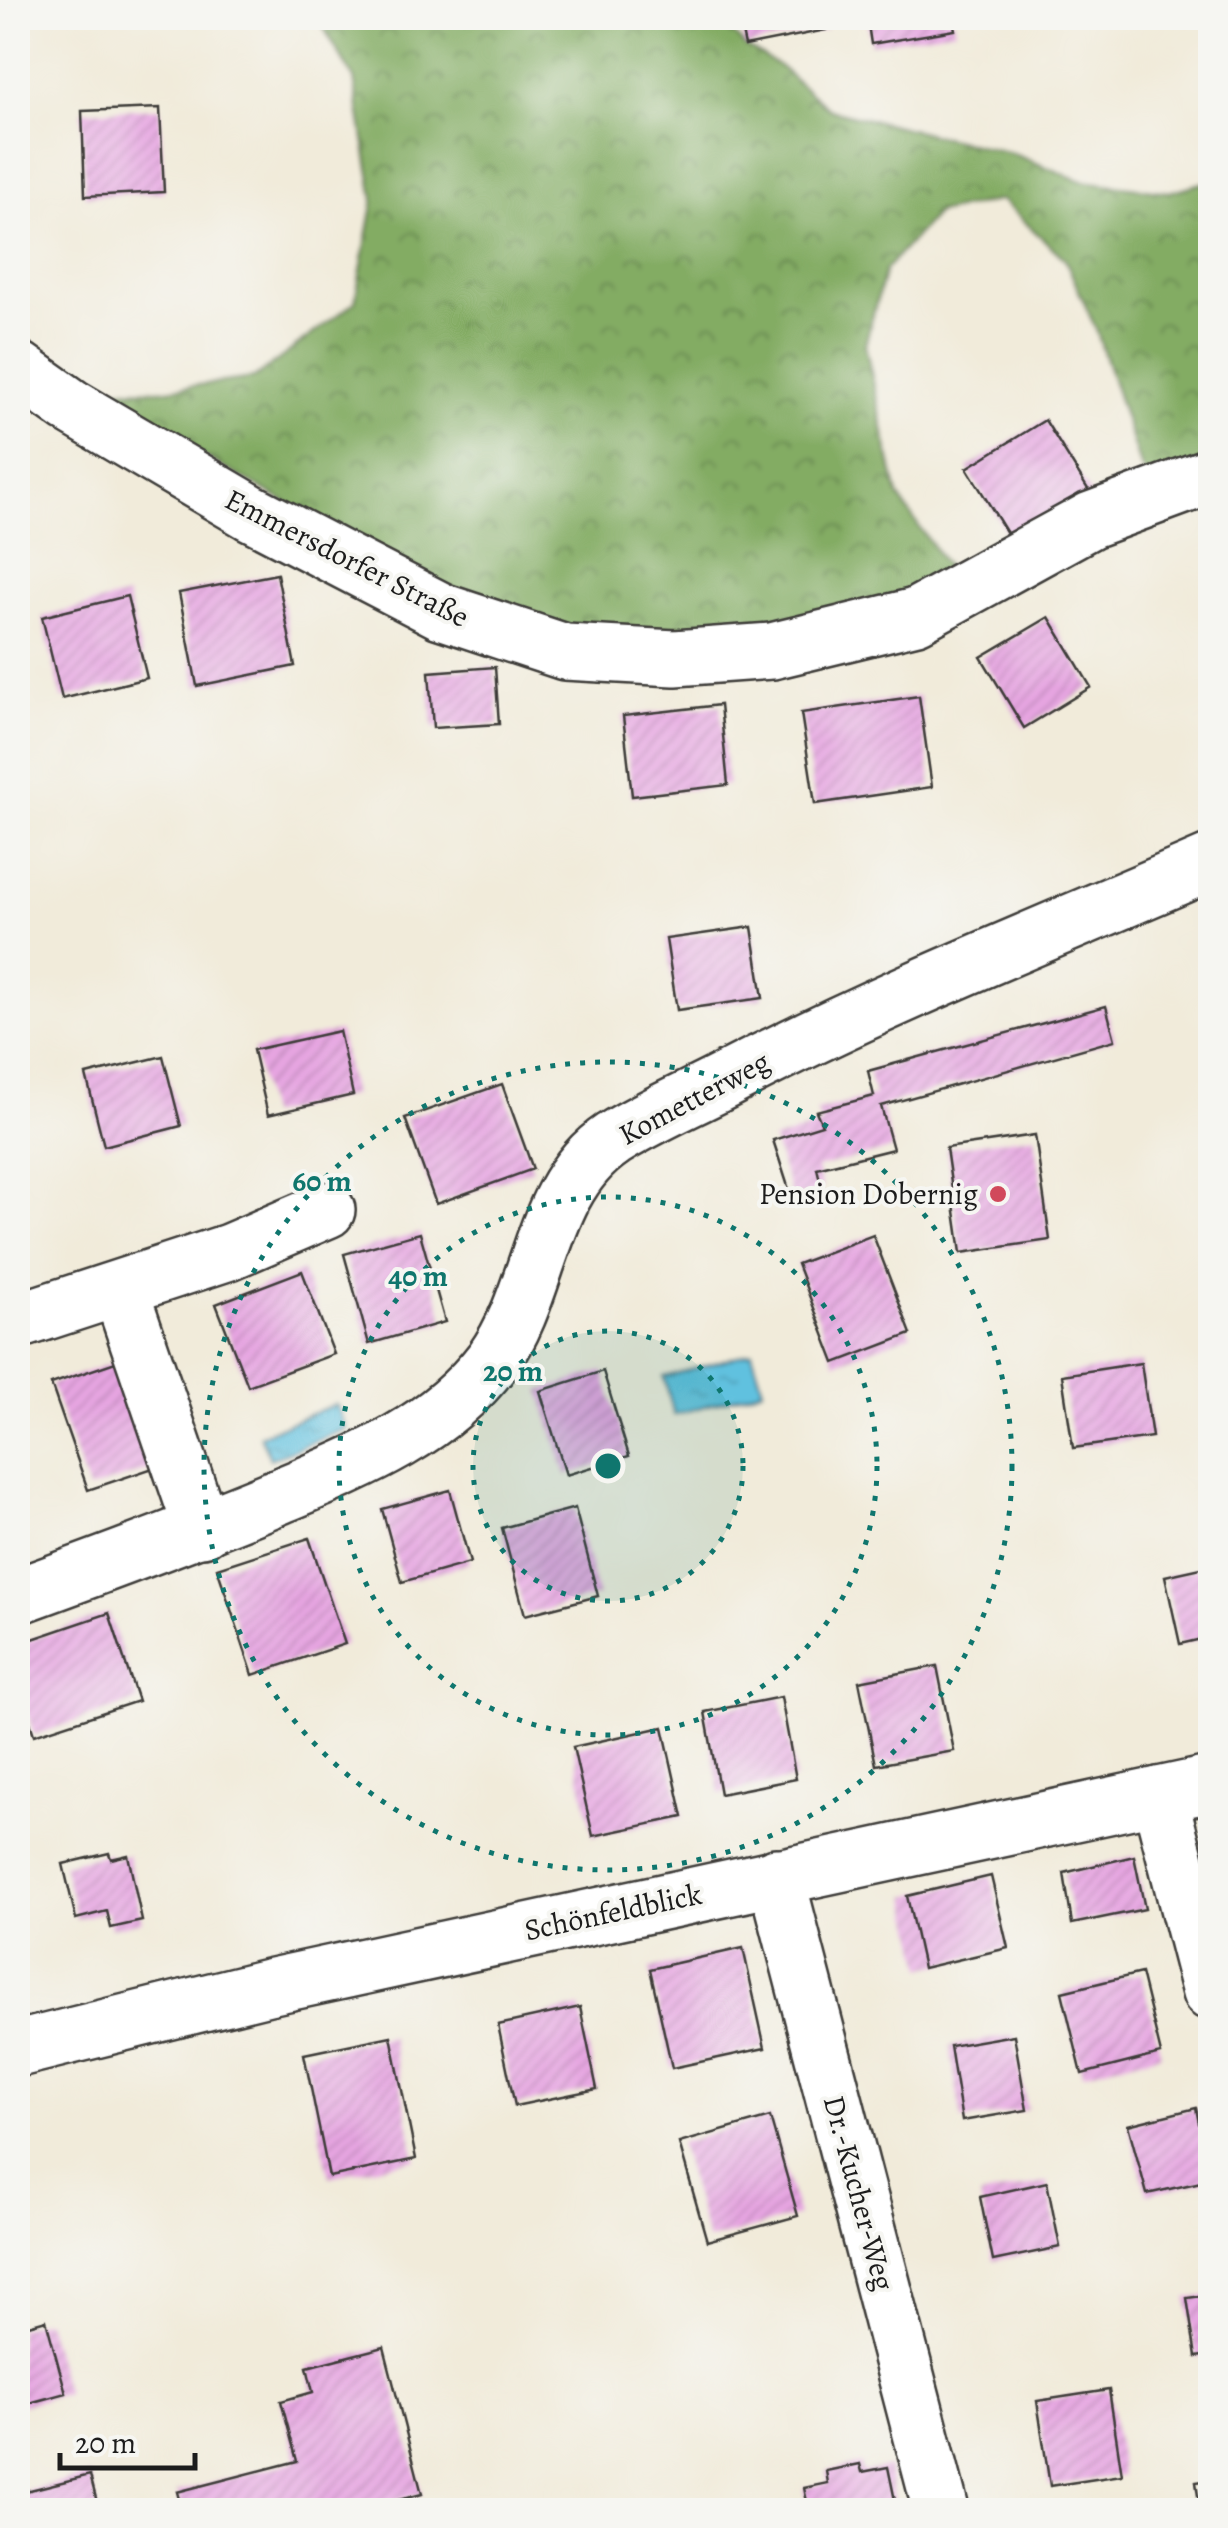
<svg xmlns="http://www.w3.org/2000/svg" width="1228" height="2528" font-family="Alegreya,serif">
<defs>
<pattern id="forest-crowns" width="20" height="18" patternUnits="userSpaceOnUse" patternTransform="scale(2.5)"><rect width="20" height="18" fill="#83ac64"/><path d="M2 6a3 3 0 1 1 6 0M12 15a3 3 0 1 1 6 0" fill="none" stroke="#6a8b52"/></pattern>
<pattern id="water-ripples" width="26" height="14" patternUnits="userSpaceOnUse" patternTransform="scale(2.5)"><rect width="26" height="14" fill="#60c1df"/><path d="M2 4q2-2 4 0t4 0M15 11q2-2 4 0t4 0" fill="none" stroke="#53a5bf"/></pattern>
<pattern id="building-hatch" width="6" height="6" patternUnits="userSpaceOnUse" patternTransform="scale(2.5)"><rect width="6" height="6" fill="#e6a5e1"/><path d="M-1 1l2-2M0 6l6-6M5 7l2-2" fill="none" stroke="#c58dc0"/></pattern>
</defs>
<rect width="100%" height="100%" fill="#f6f6f2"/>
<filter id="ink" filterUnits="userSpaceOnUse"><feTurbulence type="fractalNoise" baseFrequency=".01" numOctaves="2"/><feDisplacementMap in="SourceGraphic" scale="20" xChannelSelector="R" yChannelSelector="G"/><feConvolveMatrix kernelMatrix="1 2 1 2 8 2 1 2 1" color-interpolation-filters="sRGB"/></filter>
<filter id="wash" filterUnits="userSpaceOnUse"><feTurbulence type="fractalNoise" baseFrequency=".0048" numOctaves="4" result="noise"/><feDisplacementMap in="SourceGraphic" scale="40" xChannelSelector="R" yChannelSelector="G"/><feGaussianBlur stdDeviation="2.25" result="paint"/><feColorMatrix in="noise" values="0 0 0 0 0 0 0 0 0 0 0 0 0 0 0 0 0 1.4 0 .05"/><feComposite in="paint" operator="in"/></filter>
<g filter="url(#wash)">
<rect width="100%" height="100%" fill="#f1ebda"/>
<!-- forest -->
<polygon fill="url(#forest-crowns)" stroke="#506440" stroke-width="2.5" points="318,18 718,18 745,46 779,66 830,110 1011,153 1082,181 1169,192 1210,181 1210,476 1156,496 1139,463 1097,332 1065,259 1001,200 937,213 885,270 865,345 898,496 963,590 878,625 536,643 82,388 159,390 254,378 355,302 374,199 354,79"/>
<!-- water -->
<g fill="url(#water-ripples)" stroke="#3e6e7e" stroke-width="2.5">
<polygon points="752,1352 763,1389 674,1415 664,1377"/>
<polygon points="336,1404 346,1429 270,1459 260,1435"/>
</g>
<g id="blocks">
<!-- building -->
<g fill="url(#building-hatch)">
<polygon points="739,18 824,18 826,30 745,46"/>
<polygon points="867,18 953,18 955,30 871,44"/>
<polygon points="160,108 164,192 85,196 82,111"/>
<polygon points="1045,420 1091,494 1013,543 967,468"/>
<polygon points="277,574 295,666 197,686 179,593"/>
<polygon points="127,596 147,678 62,699 42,617"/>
<polygon points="1049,617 1091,687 1024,728 981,657"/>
<polygon points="495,667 499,724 433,728 429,672"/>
<polygon points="919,696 932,787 815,804 801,713"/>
<polygon points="720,705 728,785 632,796 623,716"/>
<polygon points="752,927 763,998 677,1010 666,939"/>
<polygon points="1106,1006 1115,1040 881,1106 893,1149 817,1168 822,1189 792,1199 773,1140 822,1125 816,1111 874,1096 868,1071"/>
<polygon points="339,1031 353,1095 268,1115 253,1050"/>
<polygon points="163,1056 181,1126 104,1146 86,1075"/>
<polygon points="502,1084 533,1169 436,1204 405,1118"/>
<polygon points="1035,1135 1050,1240 961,1253 946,1148"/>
<polygon points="19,1177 26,1210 18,1212 18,1178"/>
<polygon points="420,1233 445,1322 369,1344 344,1254"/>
<polygon points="873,1235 911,1334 835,1363 797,1264"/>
<polygon points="302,1271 334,1354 248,1386 216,1304"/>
<polygon points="127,1358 165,1464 88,1490 51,1384"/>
<polygon points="1141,1363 1152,1437 1073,1448 1062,1375"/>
<polygon points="603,1371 629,1456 566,1475 540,1391"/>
<polygon points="450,1490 470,1563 402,1582 382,1509"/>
<polygon points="575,1508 598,1596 525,1615 502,1528"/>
<polygon points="309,1538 345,1644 253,1675 217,1568"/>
<polygon points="1210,1566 1210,1637 1180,1644 1165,1576"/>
<polygon points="109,1613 138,1701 34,1735 18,1686 18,1644"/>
<polygon points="937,1666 954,1751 876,1765 859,1681"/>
<polygon points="781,1697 796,1779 720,1794 705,1712"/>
<polygon points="663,1727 683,1817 593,1836 573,1747"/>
<polygon points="109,1853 111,1859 128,1855 142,1921 111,1928 107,1911 76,1919 63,1864"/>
<polygon points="1134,1856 1145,1909 1072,1924 1064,1873"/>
<polygon points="991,1876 1008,1948 923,1968 907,1896"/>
<polygon points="743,1948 765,2048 672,2068 650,1969"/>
<polygon points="1141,1973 1161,2054 1082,2074 1062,1992"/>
<polygon points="580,2007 597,2089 515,2106 498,2025"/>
<polygon points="1014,2035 1027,2110 962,2121 950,2046"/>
<polygon points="391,2036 416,2159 329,2177 304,2054"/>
<polygon points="1196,2108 1210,2180 1147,2194 1128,2125"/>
<polygon points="770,2117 798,2216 707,2241 679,2143"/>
<polygon points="1047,2182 1060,2247 993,2261 980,2197"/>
<polygon points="1210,2295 1210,2355 1196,2357 1187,2298"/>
<polygon points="46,2320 66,2393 18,2406 18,2328"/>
<polygon points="384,2347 422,2494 359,2510 182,2510 177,2492 297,2461 281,2401 313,2392 307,2367"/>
<polygon points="1109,2390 1122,2475 1050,2486 1037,2401"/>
<polygon points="860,2464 862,2472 888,2467 897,2510 796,2510 808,2506 804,2488 828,2483 826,2471"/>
<polygon points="90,2475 99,2510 18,2510 18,2493"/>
<polygon points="1210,2480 1210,2510 1200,2510 1196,2482"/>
</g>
</g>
</g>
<g filter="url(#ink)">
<use href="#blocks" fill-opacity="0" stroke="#3c3b38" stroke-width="2.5"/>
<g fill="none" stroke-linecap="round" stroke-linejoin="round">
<defs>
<g id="minor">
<polyline points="18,369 70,406 250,512 441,611 565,652 675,658 772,651 916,616 1091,520 1210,476"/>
<polyline points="120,1289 202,1529"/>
<polyline points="18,1321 229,1252 327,1210"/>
<path d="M18,1596C103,1565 188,1534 272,1499C354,1465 437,1434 493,1360C543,1292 538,1189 613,1139C651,1115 695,1097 734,1076C888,996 1051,932 1210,863"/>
<polyline points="1159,1795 1210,1992"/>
<polyline points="776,1876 941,2510"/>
<polyline points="18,2049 268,1987 1210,1784"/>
</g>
</defs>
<!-- minor casing -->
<use href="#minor" stroke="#3c3b38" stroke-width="60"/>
<!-- minor -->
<use href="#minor" stroke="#fff" stroke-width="55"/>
</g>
</g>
<!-- distance rings -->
<circle cx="608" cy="1466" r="135" fill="#0f766e" fill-opacity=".12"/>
<g fill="none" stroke="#0f766e" stroke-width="5" stroke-dasharray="5 10">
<circle cx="608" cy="1466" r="135"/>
<circle cx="608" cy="1466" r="269"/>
<circle cx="608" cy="1466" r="404"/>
</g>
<!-- markers -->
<circle fill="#d1495b" stroke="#f6f6f2" stroke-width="4" cx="998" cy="1194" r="10"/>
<g text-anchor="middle" stroke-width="8" stroke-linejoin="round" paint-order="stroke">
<!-- street labels -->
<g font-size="30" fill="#1c1c1c" stroke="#f6f6f2">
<text transform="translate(347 558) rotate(27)" y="10">Emmersdorfer Straße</text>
<text transform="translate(694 1098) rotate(-28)" y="10">Kometterweg</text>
<text transform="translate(613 1912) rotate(-12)" y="10">Schönfeldblick</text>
<text transform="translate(859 2193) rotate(75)" y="10">Dr.-Kucher-Weg</text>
</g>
<!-- poi labels -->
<g font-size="30" fill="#1c1c1c" stroke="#f6f6f2" text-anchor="end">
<text x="978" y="1204">Pension Dobernig</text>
</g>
</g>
<circle cx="608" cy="1466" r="15" fill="#0f766e" stroke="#f6f6f2" stroke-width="5"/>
<g font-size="30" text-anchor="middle" font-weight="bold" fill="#0f766e" stroke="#f6f6f2" stroke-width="8" stroke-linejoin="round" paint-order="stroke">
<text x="322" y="1191">60 m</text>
<text x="418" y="1286">40 m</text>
<text x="513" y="1381">20 m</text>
</g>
<!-- margin -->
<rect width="1228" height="2528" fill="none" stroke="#f6f6f2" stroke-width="60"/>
<!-- scale -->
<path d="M60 2453v15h135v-15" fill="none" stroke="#1c1c1c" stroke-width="5"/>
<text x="75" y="2453" font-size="30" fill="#1c1c1c" stroke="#f6f6f2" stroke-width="8" paint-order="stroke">20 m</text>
</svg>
